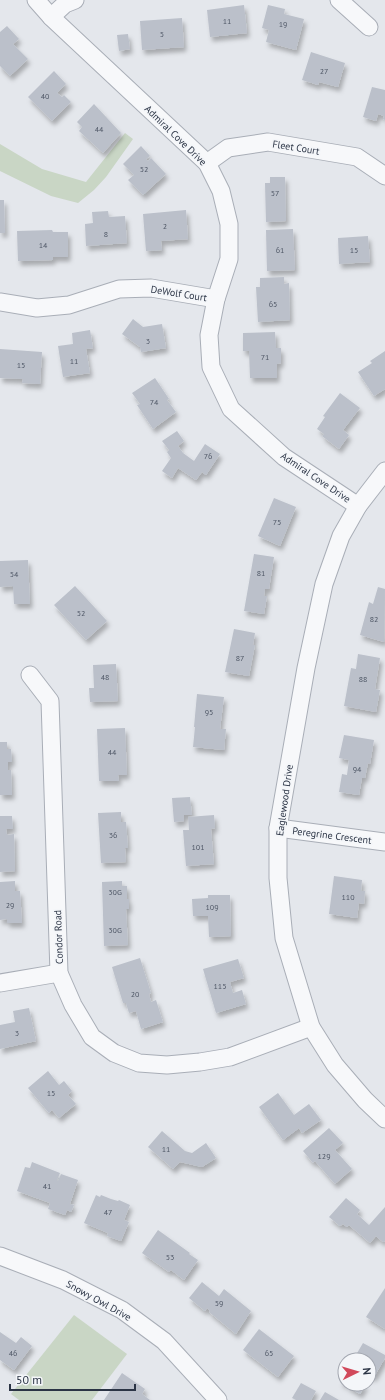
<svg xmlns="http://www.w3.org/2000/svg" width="385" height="1400" font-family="'PT Sans',sans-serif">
<defs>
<filter id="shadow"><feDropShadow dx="2.5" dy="4.5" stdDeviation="2" flood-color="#0004"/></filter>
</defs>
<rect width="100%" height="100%" fill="#e4e7ec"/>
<!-- green -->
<g fill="#c9d6c5">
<polygon points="125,133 133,139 106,177 94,190 78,203 51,196 0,171 0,144 42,169 86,182"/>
<polygon points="74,1315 127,1354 92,1400 19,1400 11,1394"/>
</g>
<!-- building -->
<g fill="#bbc0ca" filter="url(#shadow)">
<polygon points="244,5 247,33 210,37 207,10"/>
<polygon points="268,5 285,9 284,14 304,19 296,50 266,42 269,30 262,28"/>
<polygon points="182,18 184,47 142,50 140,21"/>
<polygon points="7,26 19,39 13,44 28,59 10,76 0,66 0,32"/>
<polygon points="128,34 130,49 119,51 117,35"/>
<polygon points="311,52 345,63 338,87 319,82 318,85 302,80"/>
<polygon points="54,71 66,84 57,93 62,97 64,95 71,102 52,121 28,97"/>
<polygon points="372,87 385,90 385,120 383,119 384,116 378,114 376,121 363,117"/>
<polygon points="94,104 121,133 103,153 79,131 82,127 77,122"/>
<polygon points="141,146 150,156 146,159 148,161 151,158 166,174 143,195 128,180 134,175 123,164"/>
<polygon points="270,177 285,177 286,221 266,222 265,183 270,183"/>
<polygon points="0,200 4,200 5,233 0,233"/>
<polygon points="186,210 188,239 161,241 162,250 146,251 143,214"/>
<polygon points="108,211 109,217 125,216 127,243 86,246 85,224 93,223 92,212"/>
<polygon points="293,229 295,270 267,271 266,230"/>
<polygon points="52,230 53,232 68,232 68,257 53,257 53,260 18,261 17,231"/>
<polygon points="368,236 370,262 339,264 338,238"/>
<polygon points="284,277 284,284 289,283 290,320 258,322 256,287 260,287 260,278"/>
<polygon points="133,319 143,327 162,324 166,348 141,352 140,347 122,334"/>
<polygon points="90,330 93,348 86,349 90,373 63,377 58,346 73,344 72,333"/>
<polygon points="275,332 276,348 281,348 281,363 277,364 277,378 250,378 249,351 243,351 243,333"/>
<polygon points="0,349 42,352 40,384 22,383 23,379 0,378"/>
<polygon points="385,351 385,389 374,396 358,372 372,363 370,361"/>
<polygon points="155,378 169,399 167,400 176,412 153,429 137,405 140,404 132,393"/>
<polygon points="340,393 360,408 343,430 349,435 339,449 322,436 324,434 317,429 325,417 323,416"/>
<polygon points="177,431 184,441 178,446 183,453 194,461 205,444 220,454 206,475 202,472 196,480 178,468 172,478 162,471 171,458 167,452 169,450 162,441"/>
<polygon points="274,498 296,507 280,546 258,536"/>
<polygon points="254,554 274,557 269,589 265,589 264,596 267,596 264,614 244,611"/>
<polygon points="28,560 30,604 14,604 13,586 0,587 0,561"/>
<polygon points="75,586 107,621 86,640 54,605"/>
<polygon points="378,587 385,589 384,642 360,635 369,602 373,604"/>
<polygon points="234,629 255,633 253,645 255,645 249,676 225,672"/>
<polygon points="358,654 380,658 375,689 380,690 376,712 344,706 351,668 356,669"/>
<polygon points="116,664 118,701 90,702 89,688 94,688 93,665"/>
<polygon points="197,694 224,697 220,729 226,729 224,750 193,747 195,727 194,727"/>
<polygon points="125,728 127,775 118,775 119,781 99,781 97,729"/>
<polygon points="344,735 374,740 370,764 368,763 365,778 362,778 359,795 339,792 342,774 347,775 349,760 339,758"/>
<polygon points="0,742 7,742 7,749 11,749 12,762 8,762 8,770 11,770 12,795 0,795"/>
<polygon points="190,797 192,815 184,815 184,821 174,822 172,798"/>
<polygon points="121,812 121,822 126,822 128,848 125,848 126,862 101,863 98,813"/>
<polygon points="214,815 215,828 211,829 214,864 186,866 183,830 189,830 188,817"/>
<polygon points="0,816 12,816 13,829 6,829 7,835 14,834 15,871 0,872"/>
<polygon points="334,876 362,880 361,891 365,891 364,904 359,903 357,918 329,914"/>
<polygon points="15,881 15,891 20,891 22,923 7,923 7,919 0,920 0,882"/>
<polygon points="122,881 122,886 127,886 127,899 129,899 129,909 126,909 128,945 104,946 102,882"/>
<polygon points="208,895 230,895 231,936 209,937 208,916 193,916 192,899 208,898"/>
<polygon points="140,958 151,993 149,994 151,1002 156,1000 163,1022 141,1029 136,1011 129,1013 126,1003 123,1003 112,967"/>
<polygon points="238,959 244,978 230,982 233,993 242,990 246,1004 216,1013 203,969"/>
<polygon points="29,1008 36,1041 0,1049 0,1025 15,1022 13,1011"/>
<polygon points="48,1071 59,1085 64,1081 72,1091 68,1095 76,1104 59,1118 52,1110 49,1113 28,1088"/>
<polygon points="278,1093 294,1115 309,1104 321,1120 302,1133 299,1128 283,1140 259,1107"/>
<polygon points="329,1128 343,1143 335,1150 352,1169 335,1184 315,1161 313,1163 303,1151"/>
<polygon points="162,1131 185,1151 192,1153 206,1143 216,1158 202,1167 180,1162 173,1169 148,1147"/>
<polygon points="32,1162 60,1173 57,1180 58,1181 61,1174 78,1180 70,1204 74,1205 71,1212 67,1210 65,1215 48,1209 50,1203 17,1191 25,1167 30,1168"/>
<polygon points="96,1195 100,1197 101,1195 111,1199 118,1201 119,1200 130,1205 124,1220 129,1222 121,1241 107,1236 108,1233 84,1223"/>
<polygon points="346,1198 360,1210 357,1214 369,1225 385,1207 385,1241 383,1242 376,1236 370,1243 349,1225 347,1227 343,1224 340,1226 329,1217"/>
<polygon points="158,1230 190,1253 189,1254 198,1260 184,1280 171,1270 169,1272 142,1253"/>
<polygon points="202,1282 219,1296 224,1289 251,1311 236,1334 209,1312 210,1311 207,1308 205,1311 189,1298"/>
<polygon points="385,1288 385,1329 366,1317"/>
<polygon points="259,1329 294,1356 278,1377 243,1350"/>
<polygon points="0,1332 16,1343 21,1337 32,1346 14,1370 0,1360"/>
<polygon points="363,1343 385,1355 385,1358 374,1377 371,1376 369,1379 369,1360 353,1360"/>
<polygon points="122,1373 145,1389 142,1394 150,1400 104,1400"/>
<polygon points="345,1374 345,1384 366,1384 360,1394 340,1382"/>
<polygon points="301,1383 316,1391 311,1400 296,1400 292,1398"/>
<polygon points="325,1392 339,1400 320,1400"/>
</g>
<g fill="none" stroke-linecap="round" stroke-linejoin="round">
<defs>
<g id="minor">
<polyline points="36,0 51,17 207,163 221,191 229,224 229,259 216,299 209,335 211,367 231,409 284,457 358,506"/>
<polyline points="339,0 369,27"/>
<polyline points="51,17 65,4 75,0"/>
<polyline points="207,163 228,148 268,142 357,157 385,176"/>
<polyline points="0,302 37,308 69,305 119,289 151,288 216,299"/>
<polyline points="385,471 358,506 341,536 324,584 306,668 278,828 278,878 284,938 311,1027 335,1065 365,1100 385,1119"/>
<polyline points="30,675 50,701 59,973 73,1005 92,1037 114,1053 139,1063 167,1065 200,1062 230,1057 311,1027"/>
<polyline points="278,828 385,842"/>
<polyline points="0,983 59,973"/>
<polyline points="0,1256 63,1280 122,1310 164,1341 218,1400"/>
</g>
</defs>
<!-- minor casing -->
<use href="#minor" stroke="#a9aeb7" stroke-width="19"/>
<!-- minor -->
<use href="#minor" stroke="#f7f8fa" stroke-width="17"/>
</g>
<g text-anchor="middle" stroke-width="3.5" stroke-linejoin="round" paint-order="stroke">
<!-- number labels -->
<g font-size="8" fill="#4f5766">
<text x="227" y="24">11</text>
<text x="283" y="27">19</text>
<text x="162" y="37">5</text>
<text x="324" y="74">27</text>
<text x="45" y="99">40</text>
<text x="99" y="132">44</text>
<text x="144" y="172">52</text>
<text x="275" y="196">57</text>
<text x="165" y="229">2</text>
<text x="106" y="237">8</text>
<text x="43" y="248">14</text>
<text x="280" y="253">61</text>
<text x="354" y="253">15</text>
<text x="273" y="307">65</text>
<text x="148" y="344">3</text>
<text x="265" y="360">71</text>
<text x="74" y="364">11</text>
<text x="21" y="368">15</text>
<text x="154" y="405">74</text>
<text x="208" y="459">76</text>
<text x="277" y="525">75</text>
<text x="261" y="576">81</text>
<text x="14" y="577">54</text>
<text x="81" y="616">52</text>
<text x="374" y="622">82</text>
<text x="240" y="661">87</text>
<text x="105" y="680">48</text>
<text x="363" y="682">88</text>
<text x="209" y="715">95</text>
<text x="112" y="755">44</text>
<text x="357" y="772">94</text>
<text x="113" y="838">36</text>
<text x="198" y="850">101</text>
<text x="115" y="895">30G</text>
<text x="348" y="900">110</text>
<text x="10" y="908">29</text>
<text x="212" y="910">109</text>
<text x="115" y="933">30G</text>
<text x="220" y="989">115</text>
<text x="135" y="997">20</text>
<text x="17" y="1036">3</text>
<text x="51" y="1096">15</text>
<text x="166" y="1152">11</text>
<text x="324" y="1159">129</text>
<text x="47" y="1189">41</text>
<text x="108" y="1215">47</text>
<text x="170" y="1260">53</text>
<text x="219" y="1306">59</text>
<text x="13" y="1356">46</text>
<text x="269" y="1356">65</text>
</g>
<!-- street labels -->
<g font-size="10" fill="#2b3445" stroke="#f4f6f9">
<text transform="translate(176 135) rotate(44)" y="4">Admiral Cove Drive</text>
<text transform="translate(296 147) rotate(9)" y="4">Fleet Court</text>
<text transform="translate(179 293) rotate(9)" y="4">DeWolf Court</text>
<text transform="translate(316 477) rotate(34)" y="4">Admiral Cove Drive</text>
<text transform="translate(284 800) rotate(-82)" y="4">Eaglewood Drive</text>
<text transform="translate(332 835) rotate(7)" y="4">Peregrine Crescent</text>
<text transform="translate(58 937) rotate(-92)" y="4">Condor Road</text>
<text transform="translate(99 1300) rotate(29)" y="4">Snowy Owl Drive</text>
</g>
</g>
<!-- north arrow -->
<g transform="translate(357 1372) rotate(85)"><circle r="19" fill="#f4f6f9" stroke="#a4a8b1"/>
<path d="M0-3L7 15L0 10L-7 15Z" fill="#d1495b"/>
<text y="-6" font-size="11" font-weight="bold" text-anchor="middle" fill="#2b3445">N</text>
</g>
<!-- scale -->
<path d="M10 1384v6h125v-6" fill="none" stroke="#2b3445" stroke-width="2"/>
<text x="16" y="1384" font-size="12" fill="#2b3445" stroke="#f4f6f9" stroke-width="3" paint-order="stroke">50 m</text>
</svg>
